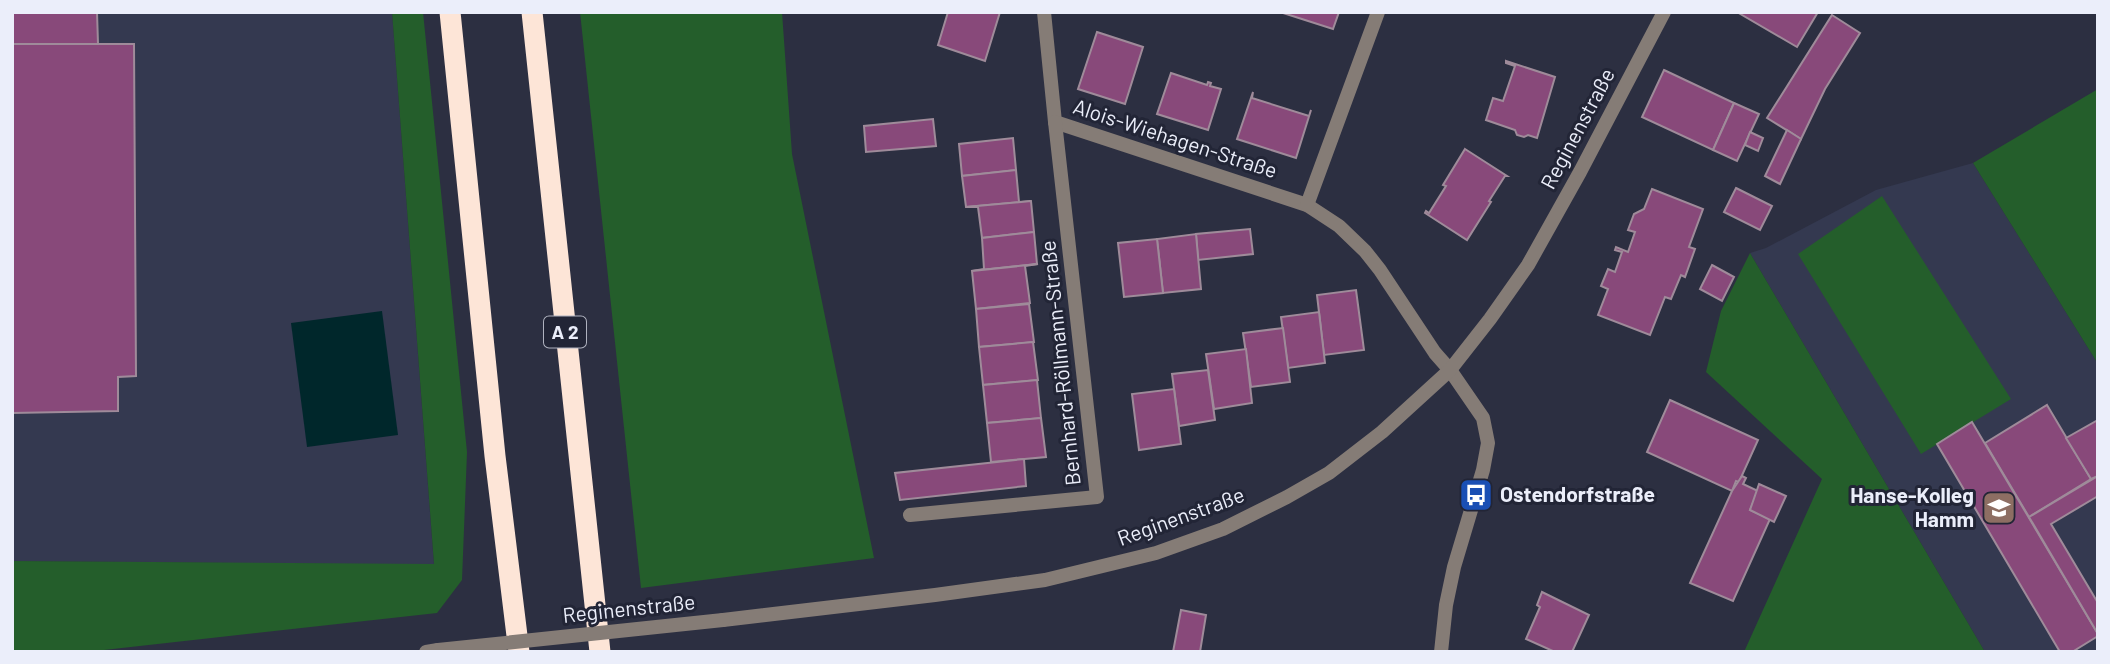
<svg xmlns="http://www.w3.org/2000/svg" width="2110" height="664" font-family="Barlow,sans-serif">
<rect width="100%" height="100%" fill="#2c2f41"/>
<!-- built -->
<g fill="#343950">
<polygon points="12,12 392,12 434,565 12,561"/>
<polygon points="1973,163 2098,364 2098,652 1985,652 1750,253 1766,248 1876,190"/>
</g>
<!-- green -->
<g fill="#245e2b">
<polygon points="392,12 423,12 467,452 462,580 437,613 86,652 12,652 12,561 434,564"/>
<polygon points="580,12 782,12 792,154 874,558 641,588"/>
<polygon points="2098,89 2098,364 1973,163"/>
<polygon points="1882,196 2011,399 1921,454 1798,254"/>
<polygon points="1750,253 1985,652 1744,652 1822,479 1706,372 1721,311"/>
</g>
<!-- water -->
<polygon fill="#00272b" points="382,311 398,435 307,447 291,323"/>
<!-- building -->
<g fill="#88497a" stroke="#9f8b9a" stroke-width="2">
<polygon points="12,12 97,12 98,44 12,44"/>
<polygon points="948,12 1000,12 985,61 938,45"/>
<polygon points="1280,12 1339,12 1333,29"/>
<polygon points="1737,12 1818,12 1797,47"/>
<polygon points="1832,15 1860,33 1825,89 1801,139 1767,118"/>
<polygon points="1097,32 1143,47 1125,104 1078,89"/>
<polygon points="12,44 134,44 136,376 118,377 118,411 12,413"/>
<polygon points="1506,61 1555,77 1537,138 1528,135 1524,137 1517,135 1515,130 1486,120 1493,98 1503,101 1515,66 1506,63"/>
<polygon points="1664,70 1734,103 1713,150 1642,117"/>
<polygon points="1171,73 1207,85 1208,82 1211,83 1210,86 1221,89 1208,130 1157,114"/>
<polygon points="1253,92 1252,98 1309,116 1311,110 1296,158 1237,139"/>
<polygon points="1734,103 1759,114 1737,161 1713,150"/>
<polygon points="933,119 936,146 866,152 864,126"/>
<polygon points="1787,130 1801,139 1780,184 1765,176"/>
<polygon points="1750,132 1763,138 1758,151 1745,145"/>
<polygon points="1013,138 1016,170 962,176 959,144"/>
<polygon points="1465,149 1507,176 1505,176 1489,201 1491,202 1467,240 1425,213 1426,211 1429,213 1446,186 1443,185"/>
<polygon points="1016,170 1019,202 1031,201 966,207 962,176"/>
<polygon points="1736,188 1772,206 1760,230 1724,212"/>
<polygon points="1652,189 1703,209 1689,247 1695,249 1685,277 1681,275 1671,299 1665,297 1650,335 1598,315 1608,289 1601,286 1608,269 1615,272 1622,252 1615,250 1616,247 1628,252 1635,232 1628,230 1634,214 1644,209"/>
<polygon points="1031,201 1034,232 982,238 978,207 966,207"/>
<polygon points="1250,229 1253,254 1198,260 1196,234"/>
<polygon points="1034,232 1037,264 972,271 984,269 982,238"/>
<polygon points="1196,234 1201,289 1163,293 1157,239"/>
<polygon points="1157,239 1163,293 1124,297 1118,243"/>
<polygon points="1038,264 1025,266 1030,303 976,309 972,271"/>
<polygon points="1712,265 1734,277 1722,301 1700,289"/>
<polygon points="1356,290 1364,350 1324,355 1317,295"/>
<polygon points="1029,304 1034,342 979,347 976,309"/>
<polygon points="1319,312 1325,363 1288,368 1281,317"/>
<polygon points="1283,328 1290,382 1251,387 1243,333"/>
<polygon points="1033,342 1038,380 983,385 979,347"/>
<polygon points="1246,349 1252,403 1214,409 1206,354"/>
<polygon points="1208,370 1215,420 1179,426 1172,374"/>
<polygon points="1037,380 1041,418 987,423 983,385"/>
<polygon points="1174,389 1181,444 1139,450 1132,394"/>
<polygon points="1670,400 1758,440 1739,482 1736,481 1732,491 1647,452"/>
<polygon points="2047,405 2091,479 2029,517 1985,443"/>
<polygon points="1041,418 1046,457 991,462 987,423"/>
<polygon points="2098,420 2098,476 2091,479 2066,438"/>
<polygon points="1972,422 2098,634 2098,636 2072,652 2060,652 1937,444"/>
<polygon points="1024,459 1026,486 900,500 895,473"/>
<polygon points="1742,476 1746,478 1743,484 1758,491 1750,510 1770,519 1733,601 1690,583 1732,491"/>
<polygon points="2098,476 2098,496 2051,524 2098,603 2098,634 2029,517"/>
<polygon points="1759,484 1786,496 1774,522 1750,510"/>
<polygon points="1542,592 1589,615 1572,652 1555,652 1526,639 1540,607 1537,605"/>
<polygon points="1181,610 1206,615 1200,652 1173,652"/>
</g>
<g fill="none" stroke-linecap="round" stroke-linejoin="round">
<!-- minor -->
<g stroke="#857c76" stroke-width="14">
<polyline points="1044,12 1055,122 1307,205 1339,226 1365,251 1380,270 1435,353 1450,370 1483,418 1488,443 1483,470 1454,567 1446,605 1441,652"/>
<polyline points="1307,205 1378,12"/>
<polyline points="910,515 1097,497 1055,122"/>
</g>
<!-- tertiary -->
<g stroke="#857c76" stroke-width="14">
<polyline points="723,620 935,595 1045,580 1156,553 1223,529 1287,497 1329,473 1382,432 1450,370 1490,319 1528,265 1580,172 1664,12"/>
<polyline points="426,652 438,650"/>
</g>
<!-- motorway -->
<g stroke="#fde5d7" stroke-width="21">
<polyline points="450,12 495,456 519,652"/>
<polyline points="532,12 600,652"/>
</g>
<!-- tertiary-bridge -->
<polyline stroke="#857c76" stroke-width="14" points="438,650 723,620"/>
</g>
<!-- icons -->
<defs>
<symbol id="bus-square" viewBox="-11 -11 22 22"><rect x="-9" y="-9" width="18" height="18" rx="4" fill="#1a4fb4" stroke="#222536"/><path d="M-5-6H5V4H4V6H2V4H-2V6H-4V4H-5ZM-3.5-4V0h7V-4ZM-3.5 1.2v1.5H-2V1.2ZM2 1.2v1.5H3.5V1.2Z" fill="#fff"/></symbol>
<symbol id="school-square" viewBox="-11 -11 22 22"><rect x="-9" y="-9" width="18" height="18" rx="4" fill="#8d6e63" stroke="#222536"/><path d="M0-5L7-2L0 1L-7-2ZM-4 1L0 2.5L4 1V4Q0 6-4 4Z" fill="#fff"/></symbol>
</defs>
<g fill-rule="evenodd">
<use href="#bus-square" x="1457" y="476" width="38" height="38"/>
<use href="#school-square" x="1980" y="489" width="38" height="38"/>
</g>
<g text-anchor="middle" stroke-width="6" stroke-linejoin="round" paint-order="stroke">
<!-- shield labels -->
<rect fill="#222536" stroke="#afb2bf" stroke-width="2" x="544" y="316.5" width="42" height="31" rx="5"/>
<g font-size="19" font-weight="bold" fill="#ebeefa">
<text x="565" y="339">A 2</text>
</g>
<!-- street labels -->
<g font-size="21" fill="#ebeefa" stroke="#222536">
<text transform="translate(1578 129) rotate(-62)" y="7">Reginenstraße</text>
<text transform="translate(1175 139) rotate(18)" y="7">Alois-Wiehagen-Straße</text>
<text transform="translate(1061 363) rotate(-96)" y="7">Bernhard-Röllmann-Straße</text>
<text transform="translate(1181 517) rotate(-20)" y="7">Reginenstraße</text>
<text transform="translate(629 609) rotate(-6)" y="7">Reginenstraße</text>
</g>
<!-- poi labels -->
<g font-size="21" font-weight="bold" fill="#ebeefa" stroke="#222536" text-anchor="start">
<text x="1500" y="502">Ostendorfstraße</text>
<text x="1974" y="503" text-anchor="end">Hanse-Kolleg<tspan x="1974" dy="24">Hamm</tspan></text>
</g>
</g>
<!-- border -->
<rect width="2110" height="664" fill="none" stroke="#ebeefa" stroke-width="28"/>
</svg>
